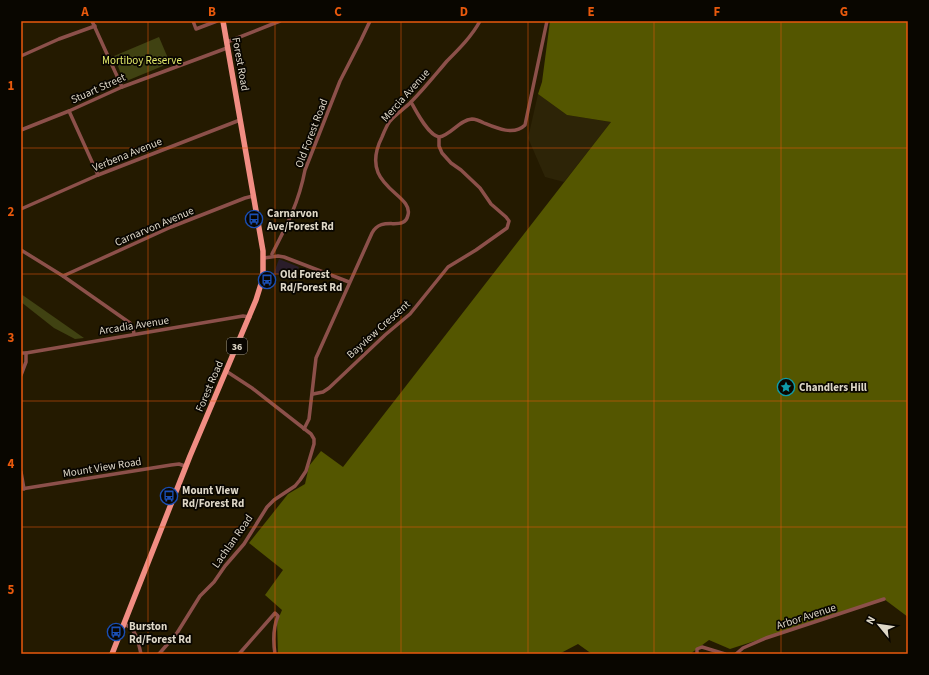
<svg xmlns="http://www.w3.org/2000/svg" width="929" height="675" font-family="'Source Sans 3',sans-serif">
<rect width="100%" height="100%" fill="#241a00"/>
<!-- commercial -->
<polygon fill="#2a1d2a" points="279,259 299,267 293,280 274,273"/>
<!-- built -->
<polygon fill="#2d2407" points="538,94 567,115 611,122 564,182 545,177 528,138"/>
<!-- green -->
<g fill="#404212">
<polygon points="159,37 170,63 124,82 114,56"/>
<polygon points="21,294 84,338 75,339 54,328 21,302"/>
</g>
<!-- forest -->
<polygon fill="#545600" points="550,21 908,21 908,617 884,599 730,649 709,640 690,654 592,654 578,644 559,654 278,654 277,622 282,610 265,595 283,570 249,543 288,494 305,484 309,466 321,451 343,467 611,122 567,115 538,94 542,82"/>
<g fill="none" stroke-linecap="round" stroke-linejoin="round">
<!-- minor -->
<g stroke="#8c504a" stroke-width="3.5">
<polyline points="92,21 122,87"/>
<polyline points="193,21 196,29 217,21"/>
<polyline points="227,42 280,21"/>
<polyline points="21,56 59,39 95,26"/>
<path d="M411,102C416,111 428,135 439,137"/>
<polyline points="69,111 98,175"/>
<polyline points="21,130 69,111 122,87 227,48"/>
<polyline points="21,209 98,175 240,120"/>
<polyline points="21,250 63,276 130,323 133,327 134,334"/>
<path d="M272,254C287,225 299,202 305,170L340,81L361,40L370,21"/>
<polyline points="264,258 278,256 284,257 349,282"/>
<polyline points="63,276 171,227 245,198 253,196"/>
<polyline points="21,353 26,353 243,316 250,317"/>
<polyline points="21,375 26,362 26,353"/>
<path d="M313,394L323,392L329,388L385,335L410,314L448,267L476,250L507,228L509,221L506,217L491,204L480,188L461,170L451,163L442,153L439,146V137C451,135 459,120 472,119C476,119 480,121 484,123C496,128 514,136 525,125L547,21"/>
<path d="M304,429L309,419L316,358L372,233C382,214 404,233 408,215C414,193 357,187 382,137C384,132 387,125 390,121C396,114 404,109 411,102C424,89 435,75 447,61C459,49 472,36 480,21"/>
<polyline points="21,472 24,489"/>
<polyline points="21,489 171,465 179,464 185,466"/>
<path d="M124,624C137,629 138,642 141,654"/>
<polyline points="159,654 177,633 200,596 214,582 225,566 244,544 267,507 274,500 295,486 300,480 306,471 314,444 314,439 311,434 252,388 226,371"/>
<path d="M239,654L275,613L278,616C273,628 273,641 275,654"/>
<polyline points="697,654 697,649 702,647 725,654"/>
<polyline points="736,654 743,648 766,638 884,599"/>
</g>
<!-- primary -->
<polyline stroke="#f18d83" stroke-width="5.5" points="112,654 190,456 256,300 261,284 263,272 263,251 223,21"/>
</g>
<!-- grid -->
<path fill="none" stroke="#e8590c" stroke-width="1" stroke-opacity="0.55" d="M148,21V654M275,21V654M401,21V654M528,21V654M654,21V654M781,21V654M21,148H908M21,274H908M21,401H908M21,527H908"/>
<!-- icons -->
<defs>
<symbol id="bus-ring" viewBox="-11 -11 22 22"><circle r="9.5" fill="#090600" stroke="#1a4fb4" stroke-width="1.5"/><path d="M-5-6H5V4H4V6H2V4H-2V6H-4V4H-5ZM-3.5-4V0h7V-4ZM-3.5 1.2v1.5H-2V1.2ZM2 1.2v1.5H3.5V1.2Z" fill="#1a4fb4"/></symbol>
<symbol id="sight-ring" viewBox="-11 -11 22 22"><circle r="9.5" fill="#090600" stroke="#0f9aa8" stroke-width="1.5"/><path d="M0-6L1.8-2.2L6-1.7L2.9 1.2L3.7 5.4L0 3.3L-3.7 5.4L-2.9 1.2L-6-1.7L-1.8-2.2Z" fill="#0f9aa8"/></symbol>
</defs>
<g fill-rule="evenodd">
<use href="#bus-ring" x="244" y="209" width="20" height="20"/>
<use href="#bus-ring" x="257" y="270" width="20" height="20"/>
<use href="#sight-ring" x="776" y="377" width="20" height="20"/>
<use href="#bus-ring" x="159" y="486" width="20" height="20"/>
<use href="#bus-ring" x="106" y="622" width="20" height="20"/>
</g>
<g text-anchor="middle" stroke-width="3.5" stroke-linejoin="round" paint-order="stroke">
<!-- shield labels -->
<rect fill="#090600" stroke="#9e988b" stroke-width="1" x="227" y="338" width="20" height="16" rx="3"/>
<g font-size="10" font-weight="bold" fill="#ded7c7">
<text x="237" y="350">36</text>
</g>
<!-- park labels -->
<g font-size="11" fill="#e4eb6b" stroke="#090600">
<text x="142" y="64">Mortiboy Reserve</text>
</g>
<!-- street labels -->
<g font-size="11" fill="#ded7c7" stroke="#090600">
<text transform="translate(241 64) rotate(80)" y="4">Forest Road</text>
<text transform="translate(98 88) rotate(-24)" y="4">Stuart Street</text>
<text transform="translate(405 95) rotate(-48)" y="4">Mercia Avenue</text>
<text transform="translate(311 133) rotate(-69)" y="4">Old Forest Road</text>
<text transform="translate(127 154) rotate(-22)" y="4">Verbena Avenue</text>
<text transform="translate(154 226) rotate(-23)" y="4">Carnarvon Avenue</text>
<text transform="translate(134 325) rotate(-9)" y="4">Arcadia Avenue</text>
<text transform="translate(378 329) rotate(-42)" y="4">Bayview Crescent</text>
<text transform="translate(209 386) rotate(-67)" y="4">Forest Road</text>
<text transform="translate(102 467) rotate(-9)" y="4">Mount View Road</text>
<text transform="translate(232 541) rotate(-55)" y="4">Lachlan Road</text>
<text transform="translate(806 616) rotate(-18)" y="4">Arbor Avenue</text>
</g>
<!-- poi labels -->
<g font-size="11" font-weight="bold" fill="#ded7c7" stroke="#090600" text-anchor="start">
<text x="267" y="217">Carnarvon<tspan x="267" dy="13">Ave/Forest Rd</tspan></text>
<text x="280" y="278">Old Forest<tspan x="280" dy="13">Rd/Forest Rd</tspan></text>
<text x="799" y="391">Chandlers Hill</text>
<text x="182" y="494">Mount View<tspan x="182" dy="13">Rd/Forest Rd</tspan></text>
<text x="129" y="630">Burston<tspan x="129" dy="13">Rd/Forest Rd</tspan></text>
</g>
</g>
<!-- border -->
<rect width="929" height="675" fill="none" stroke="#090600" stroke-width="44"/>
<!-- north arrow -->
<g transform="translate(879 625) rotate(299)" stroke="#090600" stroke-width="3" paint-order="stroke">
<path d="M0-3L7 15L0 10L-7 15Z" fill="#ded7c7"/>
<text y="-6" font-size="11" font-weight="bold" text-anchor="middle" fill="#ded7c7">N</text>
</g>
<rect x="22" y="22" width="885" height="631" fill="none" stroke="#e8590c" stroke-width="1.5"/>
<g font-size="13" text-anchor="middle" font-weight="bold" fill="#e8590c">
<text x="85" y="16">A</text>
<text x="212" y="16">B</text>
<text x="338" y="16">C</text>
<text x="464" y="16">D</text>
<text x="591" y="16">E</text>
<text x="717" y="16">F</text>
<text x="844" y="16">G</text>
<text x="11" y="90">1</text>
<text x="11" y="216">2</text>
<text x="11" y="342">3</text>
<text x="11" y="468">4</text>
<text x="11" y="594">5</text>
</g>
</svg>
